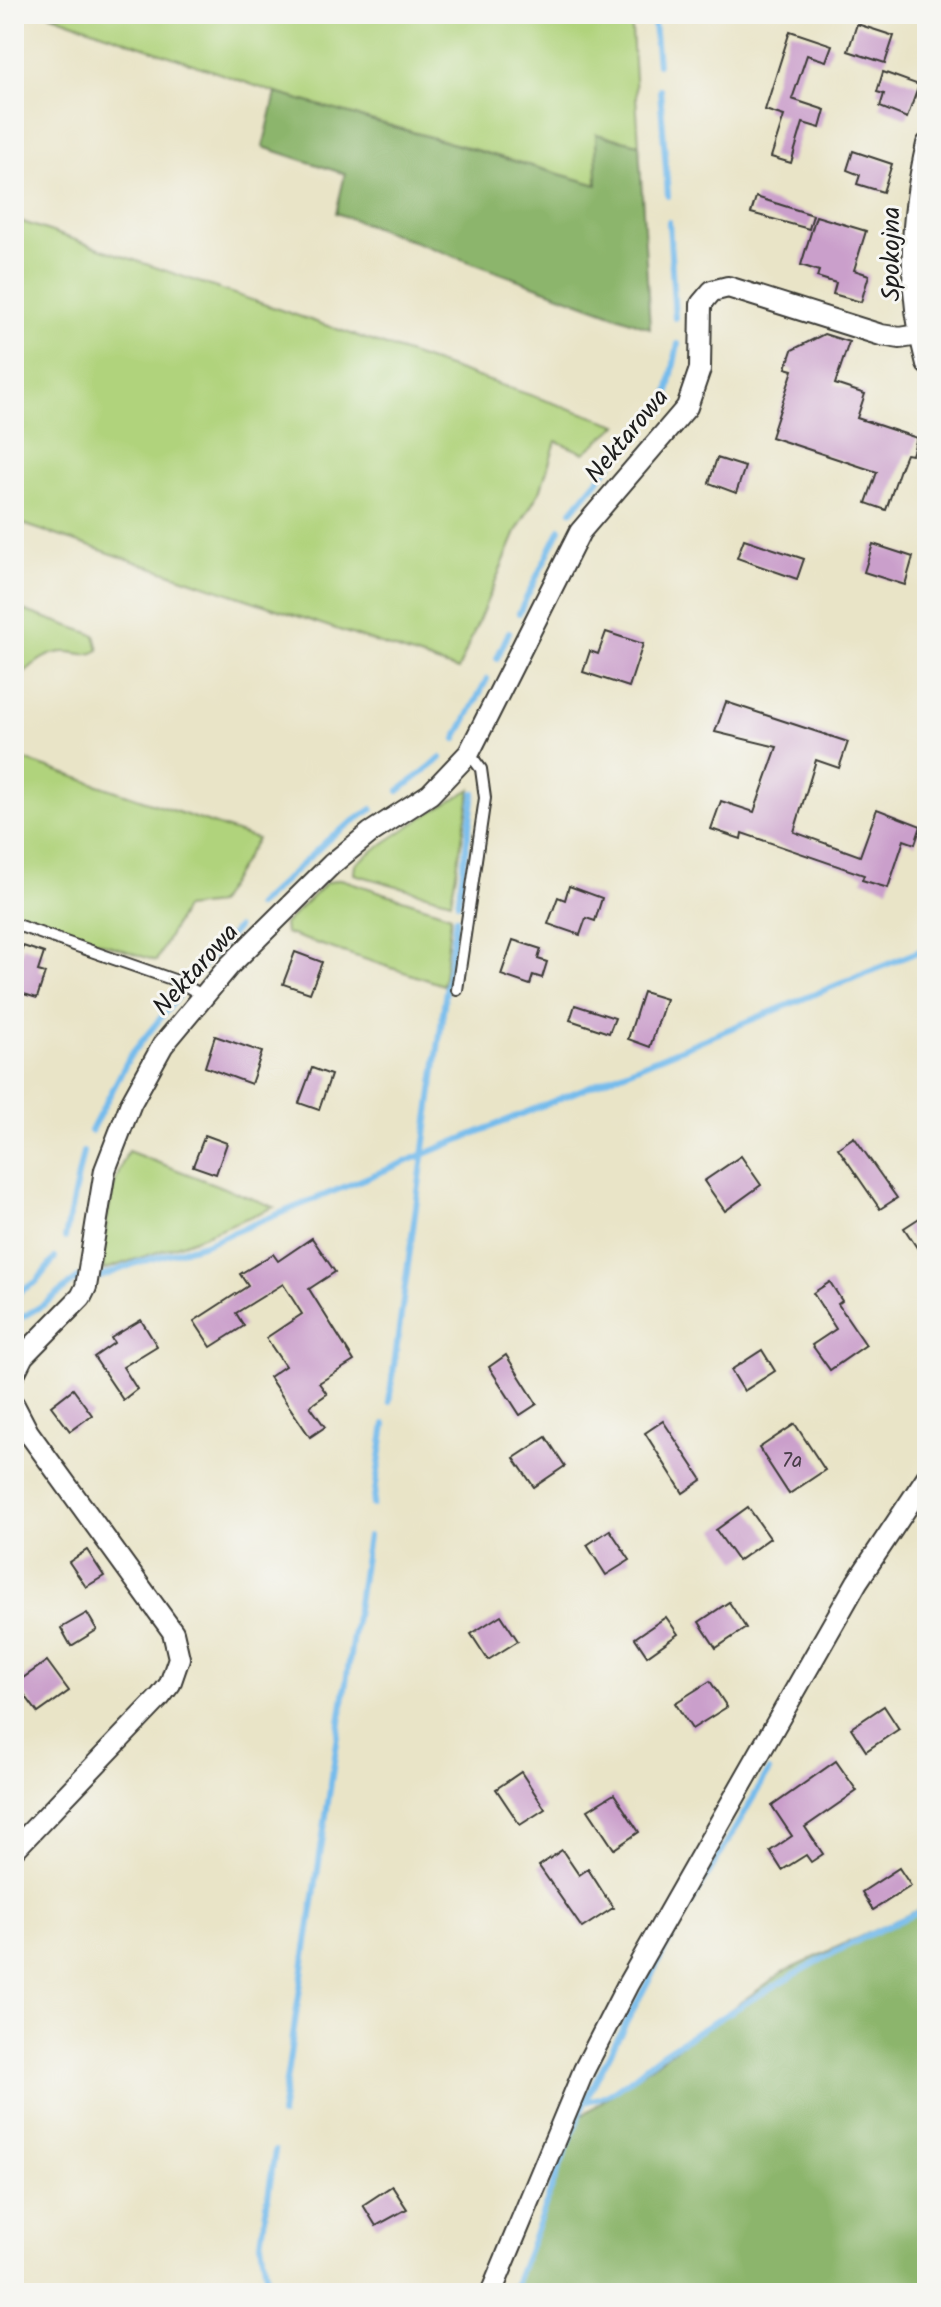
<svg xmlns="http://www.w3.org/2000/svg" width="941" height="2307" font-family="Kalam,sans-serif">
<rect width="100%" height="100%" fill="#f6f6f2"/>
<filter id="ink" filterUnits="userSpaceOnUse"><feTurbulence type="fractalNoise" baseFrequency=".0125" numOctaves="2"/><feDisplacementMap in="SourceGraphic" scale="16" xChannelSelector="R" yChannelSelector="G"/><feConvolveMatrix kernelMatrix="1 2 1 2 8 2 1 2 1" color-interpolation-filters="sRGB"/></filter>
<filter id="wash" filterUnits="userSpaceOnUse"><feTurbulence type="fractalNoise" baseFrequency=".006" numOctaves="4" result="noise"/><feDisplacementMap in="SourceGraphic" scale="32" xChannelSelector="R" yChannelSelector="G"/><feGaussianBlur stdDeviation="1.8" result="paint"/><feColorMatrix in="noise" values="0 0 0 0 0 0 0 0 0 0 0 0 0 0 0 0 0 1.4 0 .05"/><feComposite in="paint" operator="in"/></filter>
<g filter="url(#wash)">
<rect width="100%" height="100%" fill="#e9e4c7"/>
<!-- green -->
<g fill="#b0d37c" stroke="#66784c" stroke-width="2">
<polygon points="49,14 631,14 639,144 596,134 598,185 276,93"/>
<polygon points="14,219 618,425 584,453 556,441 541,489 517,530 458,670 14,521"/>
<path d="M14,607L95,635L99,650C86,658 79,652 66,652C47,651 32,666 19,677L14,676Z"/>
<polygon points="14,756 31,762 257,839 217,904 184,908 156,961 14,913"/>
<path d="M471,789L451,901L354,874L355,864C392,836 430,812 471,789Z"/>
<polygon points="341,879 451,915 443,985 285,933 284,924 326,883"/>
<path d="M128,1151L274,1207L185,1243L103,1270C105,1226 108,1191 128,1151Z"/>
</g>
<!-- forest -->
<g fill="#8cb56c" stroke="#546844" stroke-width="2">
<polygon points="276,93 597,185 596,134 639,144 650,328 336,213 345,174 263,147"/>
<polygon points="927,1906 927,2293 510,2293 580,2117 783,1972"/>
</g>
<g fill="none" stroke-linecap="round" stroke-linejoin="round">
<!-- stream -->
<g stroke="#74bbec" stroke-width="6">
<polyline points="653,14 658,64"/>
<polyline points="660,89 668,196"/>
<polyline points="669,222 675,318"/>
<polyline points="668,394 678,344"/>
<polyline points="628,445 656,412"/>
<polyline points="572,511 611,464"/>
<polyline points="519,613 560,529"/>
<polyline points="497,658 509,632"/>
<polyline points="456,739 487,679"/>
<polyline points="399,791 441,758"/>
<polyline points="458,903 474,793"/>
<polyline points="257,906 332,836 372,809"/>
<polyline points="196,974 237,928"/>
<polyline points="91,1131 130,1056 180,994"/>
<polyline points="65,1238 83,1152"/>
<polyline points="101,1277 136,1263 205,1244 927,948"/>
<polyline points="14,1295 36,1282 55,1258"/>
<polyline points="14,1322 43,1305 78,1278"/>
<polyline points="389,1402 456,918"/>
<polyline points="373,1505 385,1424"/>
<path d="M585,2101C617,2098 641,2067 668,2050C748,2001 840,1944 927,1909"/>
<polyline points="281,2115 368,1536"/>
<polyline points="269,2293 261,2243 275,2151"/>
<polyline points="512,2293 585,2101 672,1936 769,1771"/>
</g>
</g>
<g id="blocks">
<!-- building -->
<g fill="#ca9fcb">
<polygon points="857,24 894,36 885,63 848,51"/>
<polygon points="790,31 832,45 826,61 807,55 792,99 825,110 820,128 803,123 791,163 771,157 784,116 765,110"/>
<polygon points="883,72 919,85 907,118 880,107 884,94 877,92"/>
<polygon points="853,151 892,164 883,192 857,184 860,175 847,170"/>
<polygon points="756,197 813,215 809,229 751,213"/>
<polygon points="816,216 866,231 854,270 869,275 861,302 833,294 836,283 817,277 819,271 801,265"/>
<polygon points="824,334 849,342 835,384 865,394 857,418 917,438 912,455 906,454 900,469 886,510 866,503 877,472 771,437 793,370 786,368 792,350"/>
<polygon points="717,458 745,467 736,493 709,483"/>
<polygon points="744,539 804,559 797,579 737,558"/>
<polygon points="873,544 913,557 905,585 864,572"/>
<polygon points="606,632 643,644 629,687 583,672 590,651 598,654"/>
<polygon points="726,702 848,742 839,768 816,760 794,832 860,856 877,809 921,826 915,844 904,840 888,888 862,880 864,875 742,833 741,839 711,829 721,801 754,812 777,747 715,732"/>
<polygon points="569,886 602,898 595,921 586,918 580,935 548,924 558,897 565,900"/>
<polygon points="513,940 541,949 538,959 547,962 542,978 533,975 530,985 501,975"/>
<polygon points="23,946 44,953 38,971 45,973 37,998 14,991 14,976"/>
<polygon points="295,952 322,962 310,993 283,984"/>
<polygon points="643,992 666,999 650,1047 628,1039"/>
<polygon points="575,1005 615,1018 609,1033 570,1020"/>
<polygon points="215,1036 262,1052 251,1084 205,1067"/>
<polygon points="312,1068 331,1075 319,1110 299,1103"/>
<polygon points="205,1135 227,1143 216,1174 193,1166"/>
<polygon points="854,1137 897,1198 880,1209 838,1148"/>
<polygon points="741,1156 761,1185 725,1211 704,1181"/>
<polygon points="927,1213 927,1263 904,1228"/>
<polygon points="312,1238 335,1272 309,1289 354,1361 319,1383 327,1394 310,1406 325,1427 310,1437 269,1377 285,1366 266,1338 302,1314 283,1284 236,1313 244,1326 211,1347 194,1321 248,1286 240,1274 273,1254 278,1261"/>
<polygon points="830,1282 842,1301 838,1304 866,1345 830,1370 812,1345 836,1329 813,1293"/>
<polygon points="141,1320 157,1346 123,1367 137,1389 123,1400 94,1357 114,1343 111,1338"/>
<polygon points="762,1350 775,1371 744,1391 731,1370"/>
<polygon points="506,1355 537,1404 520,1415 489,1367"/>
<polygon points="73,1389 92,1415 70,1431 51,1406"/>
<polygon points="663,1421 702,1480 683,1493 645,1433"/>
<polygon points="795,1424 825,1470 789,1494 759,1448"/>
<polygon points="546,1437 565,1466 534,1487 514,1458"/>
<polygon points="748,1507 770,1538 738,1561 716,1530"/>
<polygon points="610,1530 630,1560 606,1575 587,1545"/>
<polygon points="87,1550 104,1576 86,1587 69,1562"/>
<polygon points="729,1602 746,1628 716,1648 699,1622"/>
<polygon points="87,1613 97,1630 71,1646 61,1628"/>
<polygon points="501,1615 518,1641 488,1660 471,1634"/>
<polygon points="666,1617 678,1634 647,1656 635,1638"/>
<polygon points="47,1661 69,1691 38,1713 16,1683"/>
<polygon points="710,1681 727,1707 692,1729 675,1703"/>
<polygon points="884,1706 899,1729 866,1751 851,1728"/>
<polygon points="836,1761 857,1791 805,1827 823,1854 811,1862 806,1855 782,1870 770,1851 792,1836 772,1806"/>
<polygon points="521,1772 545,1809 520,1825 496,1789"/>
<polygon points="614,1794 639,1832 614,1849 588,1810"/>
<polygon points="562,1850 579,1875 588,1869 613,1908 582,1928 539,1866"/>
<polygon points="899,1868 911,1886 873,1910 862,1892"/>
<polygon points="392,2186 407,2209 376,2226 363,2205"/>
</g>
</g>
</g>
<g filter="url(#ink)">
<use href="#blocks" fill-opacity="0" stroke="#3b3a36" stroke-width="2"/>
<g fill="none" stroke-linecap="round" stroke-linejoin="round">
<defs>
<g id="service">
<polyline points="14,924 177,981 202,995"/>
<polyline points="457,990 485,798 481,769 469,753"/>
</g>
<g id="minor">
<path d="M927,144C910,219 906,288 927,364"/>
<polyline points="14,1374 23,1356 81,1297 86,1287 105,1170 131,1103 163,1045 229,966 332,864 370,833 430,794 469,753 580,532 687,407 700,369 701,304 712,291 728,287 881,335 900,338 919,335"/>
<polyline points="14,1405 28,1432 173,1632 179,1658 170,1684 160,1697 14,1850"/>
<polyline points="491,2293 584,2070 628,1984 857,1582 927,1477"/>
</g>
</defs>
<!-- service casing -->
<use href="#service" stroke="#3b3a36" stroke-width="14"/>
<!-- minor casing -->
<use href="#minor" stroke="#3b3a36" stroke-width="24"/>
<!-- service -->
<use href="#service" stroke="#fff" stroke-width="10"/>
<!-- minor -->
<use href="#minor" stroke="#fff" stroke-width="20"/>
</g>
</g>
<g text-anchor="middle" stroke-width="6" stroke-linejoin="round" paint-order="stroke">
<!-- number labels -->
<g font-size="22" fill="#483d48">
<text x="792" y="1467">7a</text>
</g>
<!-- street labels -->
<g font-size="26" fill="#1c1c1c" stroke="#f6f6f2">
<text transform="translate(890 254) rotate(-90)" y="9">Spokojna</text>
<text transform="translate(626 435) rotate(-50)" y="9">Nektarowa</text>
<text transform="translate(195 969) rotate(-48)" y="9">Nektarowa</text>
</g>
</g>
<!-- margin -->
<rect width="941" height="2307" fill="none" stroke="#f6f6f2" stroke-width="48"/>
</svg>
